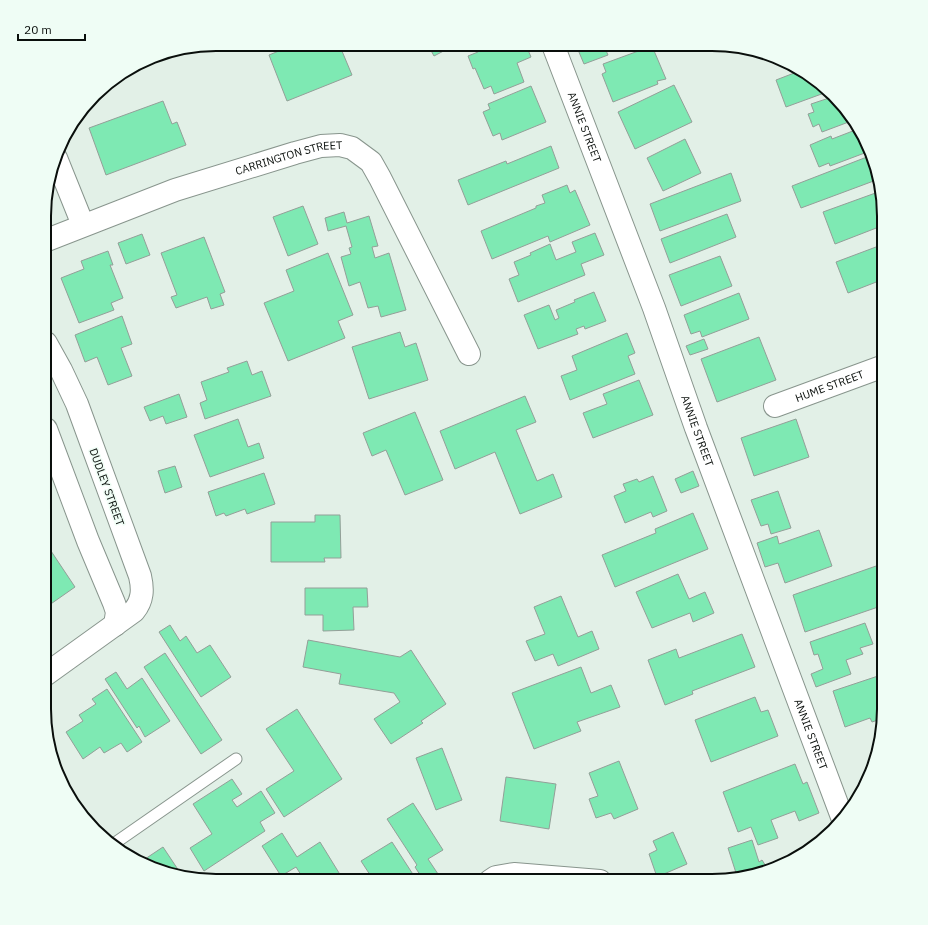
<svg xmlns="http://www.w3.org/2000/svg" width="928" height="925" font-family="'IBM Plex Sans',sans-serif">
<rect width="100%" height="100%" fill="#e2f0e7"/>
<!-- building -->
<g fill="#7ee9b3" stroke="#939f98">
<polygon points="264,44 274,44 266,48"/>
<polygon points="296,44 321,44 323,50 339,44 352,75 287,101 269,55"/>
<polygon points="428,45 464,45 456,49 455,45 434,56"/>
<polygon points="487,45 509,45 512,51 526,45 531,57 517,63 524,82 494,94 491,86 484,89 475,68 473,69 468,56 478,52 476,49"/>
<polygon points="576,45 607,45 604,46 608,55 584,64"/>
<polygon points="652,46 666,79 657,81 658,84 613,102 602,74 606,72 603,64"/>
<polygon points="802,70 827,92 786,107 776,80"/>
<polygon points="674,85 692,122 635,149 618,112"/>
<polygon points="531,86 546,122 502,140 500,133 493,136 483,112 490,109 488,104"/>
<polygon points="832,97 849,111 854,120 822,132 819,124 813,127 808,114 814,112 811,104"/>
<polygon points="163,101 172,124 177,122 186,145 106,175 89,128"/>
<polygon points="858,129 870,151 830,166 829,163 819,167 810,145 831,136 832,139"/>
<polygon points="685,139 701,173 663,191 647,158"/>
<polygon points="551,146 559,168 468,205 458,180 506,161 507,164"/>
<polygon points="872,155 875,160 879,179 801,208 792,186"/>
<polygon points="731,173 741,201 660,231 650,204"/>
<polygon points="567,185 570,193 575,190 590,225 550,242 548,236 492,259 481,231 536,208 536,206 545,203 542,195"/>
<polygon points="881,191 884,205 884,225 835,244 823,212"/>
<polygon points="303,206 318,244 288,256 273,217"/>
<polygon points="344,212 347,223 369,216 378,246 372,247 375,258 389,253 406,310 381,317 378,306 368,308 360,282 349,286 341,257 351,254 349,248 352,247 346,226 328,231 325,218"/>
<polygon points="727,214 736,237 670,263 661,239"/>
<polygon points="595,233 604,255 581,264 585,275 518,302 509,279 519,275 514,262 531,255 530,253 550,244 556,260 576,252 572,242"/>
<polygon points="142,234 150,255 126,264 118,243"/>
<polygon points="204,237 225,292 220,294 224,305 211,309 207,297 176,308 171,297 177,295 161,253"/>
<polygon points="884,244 884,279 848,293 836,262"/>
<polygon points="108,251 113,265 110,265 123,298 111,303 114,310 79,323 61,278 84,269 81,261"/>
<polygon points="328,253 353,315 338,321 345,338 288,361 264,303 294,291 286,270"/>
<polygon points="720,256 732,286 681,306 669,275"/>
<polygon points="594,292 606,321 585,329 584,326 576,329 578,334 538,349 524,315 549,305 555,320 559,318 556,310 575,302 574,300"/>
<polygon points="739,293 749,319 702,337 700,331 691,334 684,315"/>
<polygon points="122,316 132,344 121,348 132,376 108,385 97,357 85,362 75,335"/>
<polygon points="400,332 405,347 416,343 428,380 369,399 352,347"/>
<polygon points="627,333 635,353 628,356 635,374 570,400 561,376 577,370 572,356"/>
<polygon points="759,337 776,380 717,402 701,359"/>
<polygon points="704,339 708,349 690,355 686,346"/>
<polygon points="247,361 252,375 262,371 271,396 205,419 200,403 207,400 201,382 229,372 227,368"/>
<polygon points="639,380 653,415 593,438 583,413 607,404 603,394"/>
<polygon points="179,394 187,417 166,424 163,416 150,421 144,407"/>
<polygon points="525,396 536,422 516,430 537,481 553,474 562,497 520,514 495,452 455,469 440,431"/>
<polygon points="415,412 443,480 405,495 386,450 372,456 363,433"/>
<polygon points="238,419 248,447 259,443 264,458 210,477 194,435"/>
<polygon points="796,419 809,457 754,476 741,438"/>
<polygon points="175,466 182,487 165,493 158,471"/>
<polygon points="693,471 699,486 681,493 675,479"/>
<polygon points="264,473 275,504 247,514 245,509 226,516 224,513 216,516 208,492"/>
<polygon points="653,476 667,511 653,517 651,512 625,523 614,496 626,491 623,484 637,479 639,482"/>
<polygon points="778,491 791,528 771,534 768,524 761,526 751,500"/>
<polygon points="693,513 708,549 615,587 602,555 656,533 655,529"/>
<polygon points="315,515 340,515 341,558 324,558 325,562 271,562 271,522 315,522"/>
<polygon points="819,530 832,566 785,583 778,563 765,567 757,543 777,536 779,544"/>
<polygon points="51,551 75,587 45,608 45,554"/>
<polygon points="879,565 884,577 884,605 805,632 793,595"/>
<polygon points="678,574 689,599 705,592 714,613 693,622 690,613 652,628 636,592"/>
<polygon points="305,588 367,588 368,607 353,607 354,630 323,631 323,615 305,615"/>
<polygon points="561,596 578,637 592,631 599,649 558,666 553,654 535,661 526,641 545,634 534,607"/>
<polygon points="865,623 873,644 860,648 863,654 846,660 851,674 816,687 811,674 823,669 818,654 814,655 810,642"/>
<polygon points="170,625 180,641 186,636 197,653 210,645 231,677 201,697 159,632"/>
<polygon points="742,634 755,667 692,691 693,694 665,705 648,660 676,649 679,658"/>
<polygon points="308,640 400,657 411,650 446,704 421,721 423,723 391,744 374,719 400,702 394,693 339,684 341,674 303,667"/>
<polygon points="165,653 222,740 201,754 144,667"/>
<polygon points="581,667 591,693 611,685 620,707 577,722 581,731 534,749 512,693"/>
<polygon points="116,672 127,689 142,678 170,721 145,737 139,726 137,728 105,679"/>
<polygon points="884,674 884,718 872,722 870,718 845,727 833,691"/>
<polygon points="107,689 142,742 127,752 121,743 104,753 100,747 83,759 66,732 83,721 79,715 96,704 92,699"/>
<polygon points="755,697 761,712 768,710 778,736 711,762 695,720"/>
<polygon points="297,709 342,779 284,817 266,789 294,771 266,729"/>
<polygon points="442,748 462,800 436,810 416,758"/>
<polygon points="619,761 638,809 614,819 611,813 596,818 589,799 598,796 589,773"/>
<polygon points="795,764 803,784 807,782 819,813 799,821 795,811 771,820 778,838 758,845 751,827 738,832 723,792"/>
<polygon points="506,777 556,784 549,829 500,821"/>
<polygon points="232,779 242,794 232,800 237,807 261,791 275,813 260,822 265,831 204,871 190,848 212,834 193,804"/>
<polygon points="413,803 443,850 428,859 442,880 440,881 424,881 415,867 417,865 387,819"/>
<polygon points="673,832 687,864 657,877 649,854 657,850 653,841"/>
<polygon points="282,833 297,857 320,842 344,881 305,881 296,867 281,876 262,846"/>
<polygon points="752,840 759,862 762,860 769,871 732,879 737,876 728,848"/>
<polygon points="392,842 416,879 413,881 374,881 361,861"/>
<polygon points="163,847 179,871 176,873 139,863"/>
<polygon points="129,849 137,861 125,851"/>
</g>
<g fill="none" stroke-linecap="round" stroke-linejoin="round">
<defs>
<polyline id="lane" points="115,843 236,759"/>
<g id="street">
<path id="s1" d="M553,45L654,308L696,428L842,817"/>
<polyline points="56,158 83,225"/>
<path id="s2" d="M47,240L175,190L295,153L321,146L340,145L352,148L371,162L380,178L469,354"/>
<path id="s3" d="M775,406L884,366"/>
<polyline points="46,429 88,541 114,603 117,612 115,625"/>
<path d="M45,675L134,611C143,600 143,589 140,576L77,404L61,370L46,343"/>
<polyline points="490,881 496,877 514,874 600,881"/>
</g>
</defs>
<!-- lane casing -->
<use href="#lane" stroke="#88958d" stroke-width="13"/>
<!-- street casing -->
<use href="#street" stroke="#88958d" stroke-width="24"/>
<!-- lane -->
<use href="#lane" stroke="#fff" stroke-width="11"/>
<!-- street -->
<use href="#street" stroke="#fff" stroke-width="22"/>
</g>
<g text-anchor="middle" stroke-width="3" stroke-linejoin="round" paint-order="stroke">
<!-- street labels -->
<g font-size="11" fill="#0a0f0c" stroke="#effdf5">
<text dy="4" stroke="none"><textPath href="#s1" startOffset="88">ANNIE STREET</textPath></text>
<text dy="4" stroke="none"><textPath href="#s2" startOffset="256">CARRINGTON STREET</textPath></text>
<text dy="4" stroke="none"><textPath href="#s3" startOffset="58">HUME STREET</textPath></text>
<text dy="4" stroke="none"><textPath href="#s1" startOffset="412">ANNIE STREET</textPath></text>
<text transform="translate(107 487) rotate(70)" y="4">DUDLEY STREET</text>
<text dy="4" stroke="none"><textPath href="#s1" startOffset="736">ANNIE STREET</textPath></text>
</g>
</g>
<!-- crop -->
<path d="M0 0H928V925H0ZM216 51H712A165 165 0 0 1 877 216V709A165 165 0 0 1 712 874H216A165 165 0 0 1 51 709V216A165 165 0 0 1 216 51Z" fill="#effdf5" fill-rule="evenodd"/>
<path fill="none" stroke="#0a0f0c" stroke-width="2" d="M216 51H712A165 165 0 0 1 877 216V709A165 165 0 0 1 712 874H216A165 165 0 0 1 51 709V216A165 165 0 0 1 216 51Z"/>
<!-- scale -->
<path d="M18 34v6h67v-6" fill="none" stroke="#0a0f0c" stroke-width="2"/>
<text x="24" y="34" font-size="12" fill="#0a0f0c" stroke="#effdf5" stroke-width="3" paint-order="stroke">20 m</text>
</svg>
